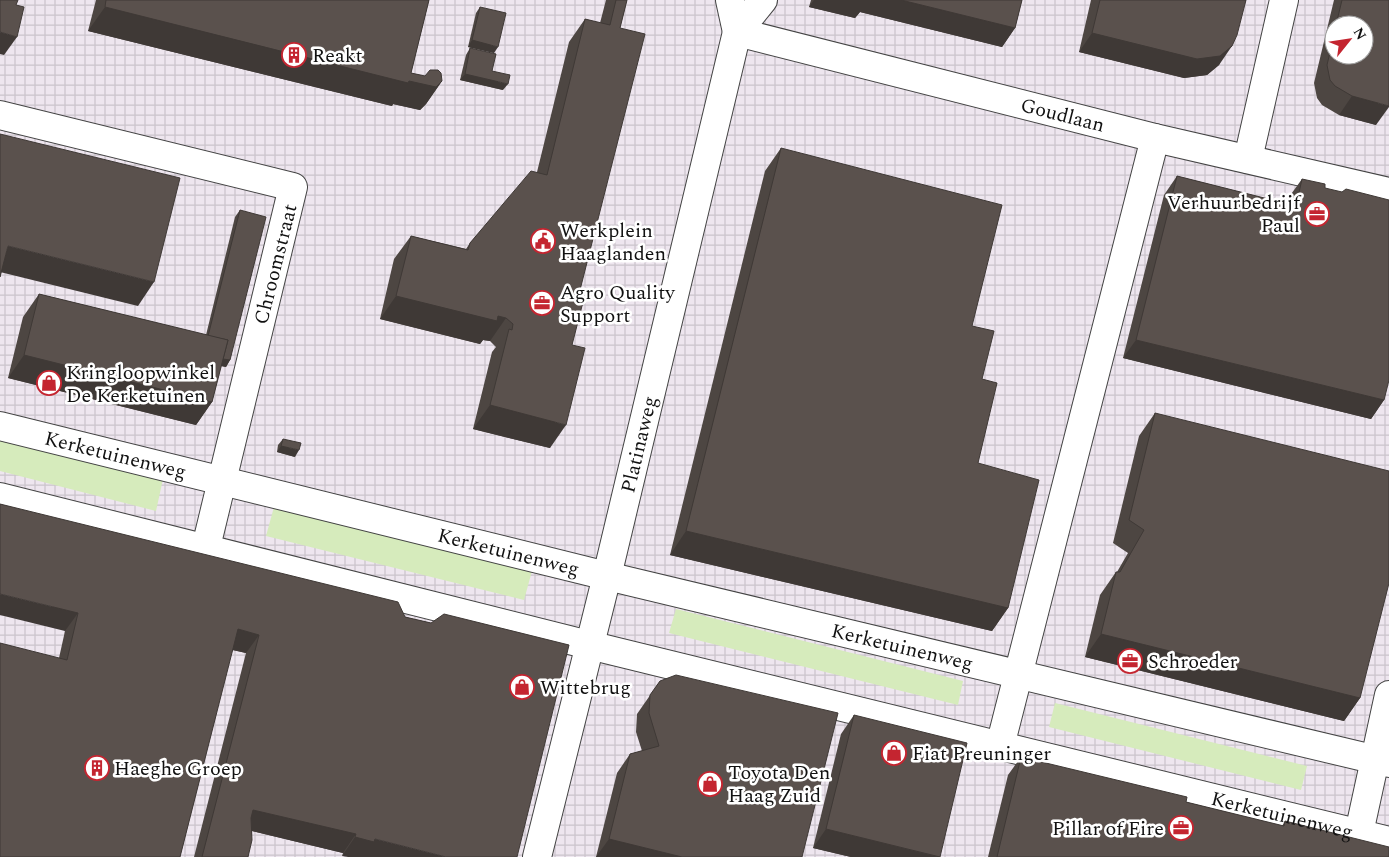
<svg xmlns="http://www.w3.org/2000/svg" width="1389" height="857" font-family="Spectral,serif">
<defs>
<pattern id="industrial-grid" width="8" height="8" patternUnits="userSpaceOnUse" patternTransform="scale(1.25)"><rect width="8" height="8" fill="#eee6ef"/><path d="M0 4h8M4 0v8" fill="none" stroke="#cbc4cc"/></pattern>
</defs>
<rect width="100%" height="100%" fill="#fffdf4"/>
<!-- industrial -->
<path fill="url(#industrial-grid)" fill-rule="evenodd" d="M0,0H1389V857H0ZM1334,25H1364V55H1334Z"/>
<!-- grass -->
<g fill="#d6ebbc">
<polygon points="0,440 163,479 156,511 0,471"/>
<polygon points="274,507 532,571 524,600 266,536"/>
<polygon points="676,609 963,681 958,705 669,633"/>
<polygon points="1055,703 1307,766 1301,790 1049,727"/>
</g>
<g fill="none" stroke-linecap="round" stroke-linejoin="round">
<defs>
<g id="minor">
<polyline points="730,0 737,32"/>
<path id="s1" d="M737,32L1155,138L1389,192"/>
<polyline points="0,115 293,187 206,547"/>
<polyline points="1248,159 1284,0"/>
<path id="s2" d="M0,426L607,576L1389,763"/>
<path id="s3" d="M0,497L589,645L1389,841"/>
<polyline points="1000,746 1155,138"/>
<polyline points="1359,833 1389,695"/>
<path id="s4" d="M537,857L607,576L737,32L763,0"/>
</g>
</defs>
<!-- minor casing -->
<use href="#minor" stroke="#444" stroke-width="30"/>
<!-- minor -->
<use href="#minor" stroke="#fff" stroke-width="28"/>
</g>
<!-- wall -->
<g fill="#4d4642" fill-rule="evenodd">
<polygon points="96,0 429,0 411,73 442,81 426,104 420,110 393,104 392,106 88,31"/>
<polygon points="606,0 627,0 620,28 572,345 550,448 473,429 492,352 496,347 490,341 483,340 480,344 380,319 394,259 411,236 466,249 470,243 537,172 569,42 585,19 600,23"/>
<polygon points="811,0 1022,0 1015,28 1002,47 860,12 855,18 809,7"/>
<polygon points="1091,0 1246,0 1219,65 1207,75 1184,78 1079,52"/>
<path d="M1334,0H1389L1376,125L1339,115L1322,105L1317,98L1314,83ZM1334,25H1364L1334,55Z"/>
<polygon points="480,7 494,53 468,47 476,13"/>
<polygon points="470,48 492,71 503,90 460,80 466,55"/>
<polygon points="781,148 982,379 978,463 1008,608 992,631 670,555 765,171"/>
<polygon points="1177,176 1288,204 1289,197 1302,179 1325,188 1384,400 1371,419 1123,358 1164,195"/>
<polygon points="240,210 230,360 226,367 221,366 212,402 196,425 8,378 23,317 39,294 206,335 235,217"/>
<polygon points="1155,413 1360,698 1344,721 1085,657 1100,595 1116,572 1117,572 1128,553 1113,543 1139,436"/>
<polygon points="283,439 295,457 277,452 278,445"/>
<polygon points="0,504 405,617 431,623 569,645 342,856 343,853 252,831 248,857 194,857 246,653 232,650 180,857 59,658 65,631"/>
<polygon points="660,681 802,857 596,857 617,773 630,754 642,751 636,732 637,714"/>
<polygon points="854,715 940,857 851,857 813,848 841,734"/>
<polygon points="1021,757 1186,802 1282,826 1285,821 1389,857 988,857 1008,775"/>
</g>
<!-- shaded-wall -->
<g fill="#3f3936">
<polygon points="814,0 901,0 1015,28 1002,47 860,12 855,18 809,7"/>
<polygon points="105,7 409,81 442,81 426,104 420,110 393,104 392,106 88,31"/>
<polygon points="0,32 17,37 4,55 0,54"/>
<polygon points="1092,33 1232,46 1219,65 1207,75 1184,78 1079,52"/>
<polygon points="472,40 498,47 494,53 468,47"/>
<polygon points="465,74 508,84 503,90 460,80"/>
<polygon points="1352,96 1389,106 1389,107 1376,125 1339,115"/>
<polygon points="8,246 154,282 138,306 0,272"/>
<polygon points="396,296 498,316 506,318 490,341 483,340 480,344 380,319"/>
<polygon points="1136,340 1384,400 1371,419 1123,358"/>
<polygon points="204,354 230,360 226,367 199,361"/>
<polygon points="24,355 212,402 196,425 8,378"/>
<polygon points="490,405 566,425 550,448 473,429"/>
<polygon points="281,446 299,450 295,457 277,452"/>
<polygon points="686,531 1008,608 992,631 670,555"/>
<polygon points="0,594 78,613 65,631 0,615"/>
<polygon points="238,629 259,635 246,653 225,648"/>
<polygon points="1101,634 1360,698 1344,721 1085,657"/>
<polygon points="253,810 356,834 343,853 240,828"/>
<polygon points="826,829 938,857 851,857 813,848"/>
<polygon points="355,837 375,839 446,857 348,857 342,856"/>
<polygon points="609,839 682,857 596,857"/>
</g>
<!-- building -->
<g fill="#5a514d" stroke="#3f3936">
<polygon points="0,0 18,0 16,5 24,7 17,37 0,32"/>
<polygon points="106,0 429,0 411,73 425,76 430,70 438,70 441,73 442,81 436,87 409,81 408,83 105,7"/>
<polygon points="616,0 627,0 620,28 645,34 580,290 583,302 572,345 585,348 566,425 490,405 509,329 512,330 513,324 506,318 498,316 497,321 396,296 411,236 468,250 470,243 531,171 547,175 585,19 610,25"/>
<polygon points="901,0 1022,0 1015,28"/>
<polygon points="1100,0 1246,0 1237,35 1232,46 1220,56 1197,59 1092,33"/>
<polygon points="1342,0 1389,0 1389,106 1352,96 1335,86 1330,80 1327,65 1334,35 1334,55 1364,55 1364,25 1336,25"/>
<polygon points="480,7 506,13 498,47 472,40"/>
<polygon points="470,48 496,54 492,71 510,75 508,84 465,74"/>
<polygon points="0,134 180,178 154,282 8,246 0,277"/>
<polygon points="781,148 1002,205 972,326 994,331 982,379 997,383 978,463 1039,480 1008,608 686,531"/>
<polygon points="1177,176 1296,206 1302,179 1325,184 1325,188 1342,192 1346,189 1389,200 1389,380 1384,400 1136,340"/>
<polygon points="240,210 266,217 230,360 223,359 228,340 208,336"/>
<polygon points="39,294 228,340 212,402 24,355"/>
<polygon points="1155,413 1389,471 1389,583 1360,698 1101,634 1116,572 1120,572 1144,530 1129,520"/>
<polygon points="283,439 301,443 299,450 281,446"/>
<polygon points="0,504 398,602 405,617 431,623 444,614 569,645 517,857 446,857 375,839 374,842 355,837 356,834 253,810 251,818 252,840 248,857 202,857 259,635 238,629 180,857 0,857 0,643 67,660 78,613 0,594"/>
<polygon points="676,675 838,713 802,857 682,857 609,839 630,754 659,746 649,713 650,695 660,681"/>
<polygon points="854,715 967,743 940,857 826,829"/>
<polygon points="1021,757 1187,797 1186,802 1284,826 1285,821 1389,847 1389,857 997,857"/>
</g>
<!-- icons -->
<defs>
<symbol id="building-ring" viewBox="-11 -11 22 22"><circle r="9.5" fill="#fff" stroke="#c42530" stroke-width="1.5"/><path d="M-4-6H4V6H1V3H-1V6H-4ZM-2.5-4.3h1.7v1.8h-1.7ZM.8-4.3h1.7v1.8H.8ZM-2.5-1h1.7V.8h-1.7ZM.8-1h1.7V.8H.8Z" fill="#c42530"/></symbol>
<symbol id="office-ring" viewBox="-11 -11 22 22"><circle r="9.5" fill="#fff" stroke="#c42530" stroke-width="1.5"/><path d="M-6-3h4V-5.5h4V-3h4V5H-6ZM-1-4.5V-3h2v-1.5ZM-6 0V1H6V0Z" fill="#c42530"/></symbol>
<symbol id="civic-ring" viewBox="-11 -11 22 22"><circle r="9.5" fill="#fff" stroke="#c42530" stroke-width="1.5"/><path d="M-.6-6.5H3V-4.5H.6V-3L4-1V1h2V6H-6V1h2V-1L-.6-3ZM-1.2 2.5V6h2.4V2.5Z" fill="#c42530"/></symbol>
<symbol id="shop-ring" viewBox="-11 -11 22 22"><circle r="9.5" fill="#fff" stroke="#c42530" stroke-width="1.5"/><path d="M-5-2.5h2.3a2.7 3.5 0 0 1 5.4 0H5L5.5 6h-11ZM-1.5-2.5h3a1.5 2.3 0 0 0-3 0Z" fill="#c42530"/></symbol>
</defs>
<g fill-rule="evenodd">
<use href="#building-ring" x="280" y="41" width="28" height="28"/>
<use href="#office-ring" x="1303" y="200" width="28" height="28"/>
<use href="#civic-ring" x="529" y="227" width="28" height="28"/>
<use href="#office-ring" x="528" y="289" width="28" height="28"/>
<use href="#shop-ring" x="35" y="369" width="28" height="28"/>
<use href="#office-ring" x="1116" y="647" width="28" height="28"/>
<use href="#shop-ring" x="508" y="673" width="28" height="28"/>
<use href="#shop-ring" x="880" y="739" width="28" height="28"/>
<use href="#building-ring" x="83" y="754" width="28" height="28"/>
<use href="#shop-ring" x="696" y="770" width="28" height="28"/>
<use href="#office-ring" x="1167" y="814" width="28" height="28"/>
</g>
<g text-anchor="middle" stroke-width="5" stroke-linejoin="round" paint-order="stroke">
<!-- poi labels -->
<g font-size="20" fill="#111" stroke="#fff" text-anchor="start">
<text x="312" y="62">Reakt</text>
<text x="1300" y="209" text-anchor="end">Verhuurbedrijf<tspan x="1300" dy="23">Paul</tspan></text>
<text x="560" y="237">Werkplein<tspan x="560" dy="23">Haaglanden</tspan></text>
<text x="560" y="299">Agro Quality<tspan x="560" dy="23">Support</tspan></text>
<text x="66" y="379">Kringloopwinkel<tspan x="66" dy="23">De Kerketuinen</tspan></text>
<text x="1148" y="668">Schroeder</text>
<text x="540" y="694">Wittebrug</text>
<text x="912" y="760">Fiat Preuninger</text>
<text x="114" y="775">Haeghe Groep</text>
<text x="728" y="779">Toyota Den<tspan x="728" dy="23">Haag Zuid</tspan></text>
<text x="1164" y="835" text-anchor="end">Pillar of Fire</text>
</g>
<!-- street labels -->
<g font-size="20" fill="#111" stroke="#fff">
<text dy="7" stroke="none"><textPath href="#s1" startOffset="336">Goudlaan</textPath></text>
<text transform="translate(275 264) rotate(-76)" y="7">Chroomstraat</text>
<text dy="7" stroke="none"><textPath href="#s4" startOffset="425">Platinaweg</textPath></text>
<text dy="7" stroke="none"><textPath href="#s2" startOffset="119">Kerketuinenweg</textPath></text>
<text dy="7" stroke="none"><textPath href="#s2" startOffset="524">Kerketuinenweg</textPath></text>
<text dy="7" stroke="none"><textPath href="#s2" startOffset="929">Kerketuinenweg</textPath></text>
<text dy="7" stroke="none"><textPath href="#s3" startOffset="1321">Kerketuinenweg</textPath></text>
</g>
</g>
<!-- north arrow -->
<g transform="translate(1349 40) rotate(60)"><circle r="24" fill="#ffffff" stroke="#a0a0a0"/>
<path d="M0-4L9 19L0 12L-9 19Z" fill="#c42530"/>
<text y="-8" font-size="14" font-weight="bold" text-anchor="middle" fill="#111111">N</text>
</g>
</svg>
